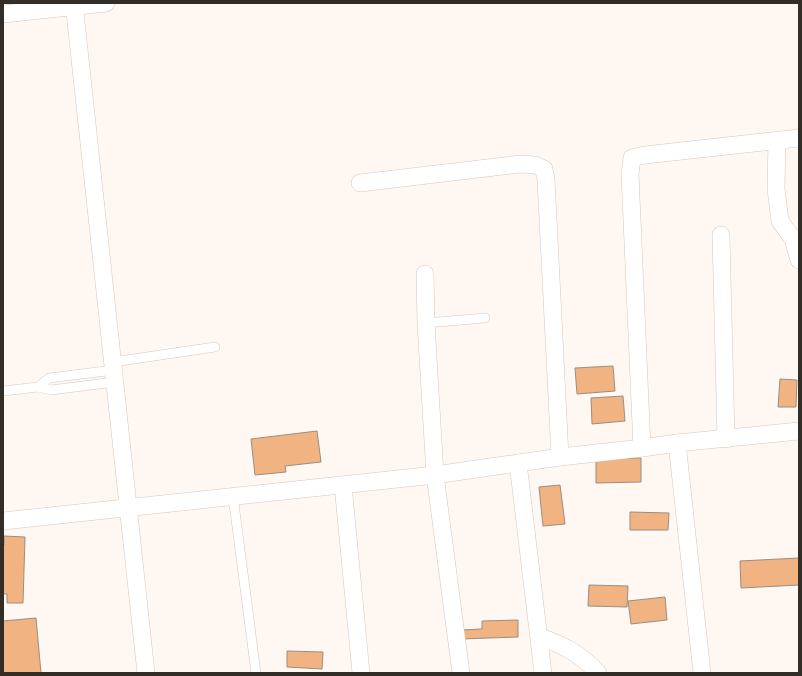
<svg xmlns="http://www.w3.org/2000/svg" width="802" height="676" font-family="Figtree,sans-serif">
<rect width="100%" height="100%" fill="#fef7f2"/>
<!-- building -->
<g fill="#f0b381" stroke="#9c8d81">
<polygon points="613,366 615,391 577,394 575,368"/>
<polygon points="780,379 797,380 796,407 778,407"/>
<polygon points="623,396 625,421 592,424 591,398"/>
<polygon points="317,431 321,462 285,466 286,472 255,475 251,439"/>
<polygon points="641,458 641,482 596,483 596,459"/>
<polygon points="560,485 565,524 543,526 539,487"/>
<polygon points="630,512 669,513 668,530 630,530"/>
<polygon points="4,536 25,537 23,603 7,603 7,594 3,594 3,545 4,545"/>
<polygon points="799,558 799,585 741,588 740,561"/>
<polygon points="589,585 628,586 627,607 588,606"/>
<polygon points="665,597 667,620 631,624 628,601"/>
<polygon points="36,618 41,673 3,673 3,621"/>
<polygon points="518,620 518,637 461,639 461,630 482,629 482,621"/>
<polygon points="287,651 323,652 322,669 287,667"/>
</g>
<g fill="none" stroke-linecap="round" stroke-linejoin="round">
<defs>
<g id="lane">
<polyline points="426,323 485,318"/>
<polyline points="113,362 215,347"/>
<polyline points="38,387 49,378 114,370"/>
<polyline points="3,391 38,387 51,390 115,382"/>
<polyline points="233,496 256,673"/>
</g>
<g id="street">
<polyline points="74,3 146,673"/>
<polyline points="3,14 106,3"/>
<polyline points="777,141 776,189 780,221 793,239 799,260"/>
<polyline points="360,183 521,164 535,165 544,169 546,179 560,457"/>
<polyline points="721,235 726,439"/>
<polyline points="425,274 426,323 435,475 461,673"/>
<polyline points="677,443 702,673"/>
<polyline points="642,448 630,174 632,158 645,155 799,138"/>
<polyline points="518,463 543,673"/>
<polyline points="343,485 361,673"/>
<polyline points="3,521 435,475 560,457 642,448 677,443 799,431"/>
<path d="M540,637C563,645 581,654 598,673"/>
</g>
</defs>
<!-- lane casing -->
<use href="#lane" stroke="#d7c7ba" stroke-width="10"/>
<!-- street casing -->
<use href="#street" stroke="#d7c7ba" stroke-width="18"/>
<!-- lane -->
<use href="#lane" stroke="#fff" stroke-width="9"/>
<!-- street -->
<use href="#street" stroke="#fff" stroke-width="17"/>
</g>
<!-- border -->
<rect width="802" height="676" fill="none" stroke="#332d28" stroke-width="8"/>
</svg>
